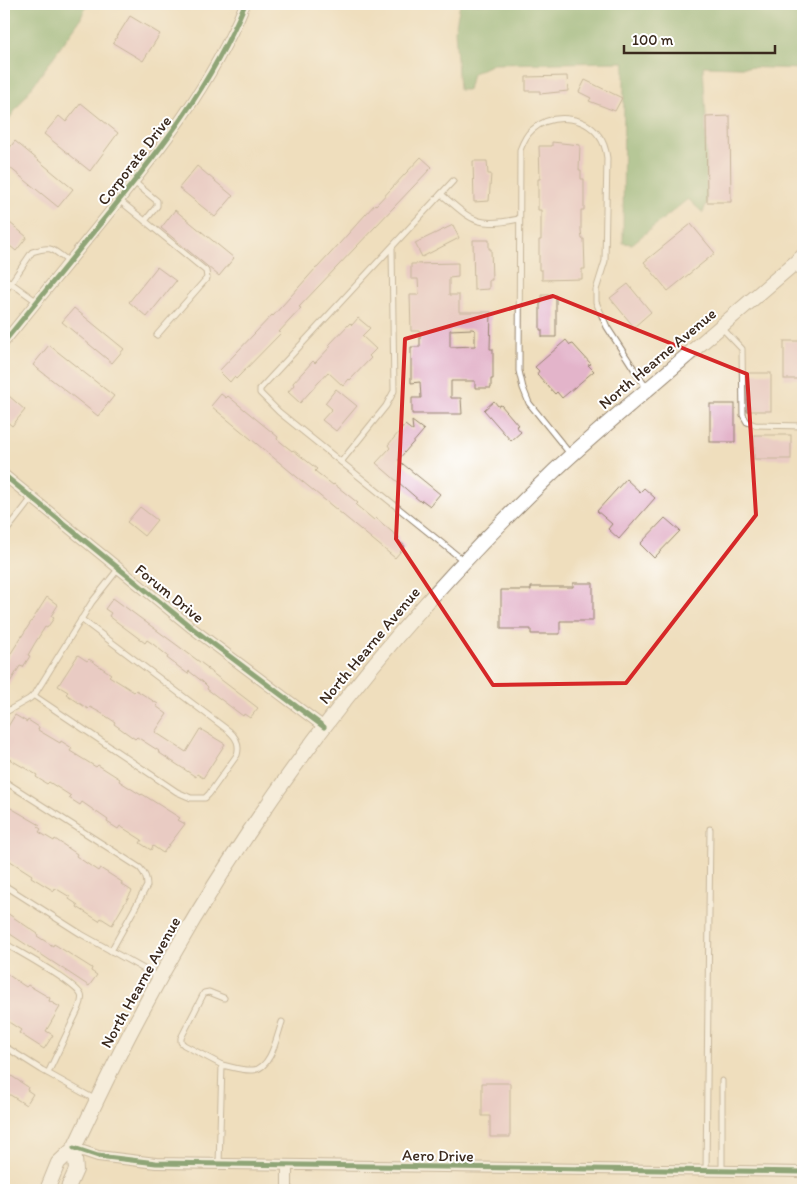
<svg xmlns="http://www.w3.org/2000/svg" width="807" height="1194" font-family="Itim,sans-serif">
<rect width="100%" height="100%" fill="#fff"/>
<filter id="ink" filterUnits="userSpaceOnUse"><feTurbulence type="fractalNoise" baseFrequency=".02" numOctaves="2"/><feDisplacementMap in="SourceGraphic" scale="10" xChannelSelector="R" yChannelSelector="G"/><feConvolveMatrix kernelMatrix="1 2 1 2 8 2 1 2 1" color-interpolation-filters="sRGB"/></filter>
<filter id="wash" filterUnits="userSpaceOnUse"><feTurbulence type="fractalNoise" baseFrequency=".0096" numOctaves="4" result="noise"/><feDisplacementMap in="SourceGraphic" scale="20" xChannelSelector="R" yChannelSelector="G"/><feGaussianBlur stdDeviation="1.12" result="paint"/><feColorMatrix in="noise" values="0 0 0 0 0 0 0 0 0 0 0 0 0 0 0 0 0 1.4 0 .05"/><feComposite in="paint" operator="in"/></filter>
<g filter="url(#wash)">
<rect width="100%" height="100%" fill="#efdebd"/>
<!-- forest -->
<g fill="#72aa69" stroke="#566a44">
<polygon points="4,4 87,4 80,20 4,126"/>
<polygon points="460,4 803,4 803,69 703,66 706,117 707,202 703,213 688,199 632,244 623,243 624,62 493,64 472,74 468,90 459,90 455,30"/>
</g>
<g id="blocks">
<!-- building -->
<g fill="#e3b4ca" fill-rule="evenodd">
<polygon points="130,16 160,34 143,61 113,43"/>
<polygon points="567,76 568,91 540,94 540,91 526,91 526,77"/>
<polygon points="585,80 622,98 615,111 589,101 591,98 579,92"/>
<polygon points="81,103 118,133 90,171 44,134 59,116 66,122"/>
<polygon points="730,116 731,202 707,202 706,117"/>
<polygon points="15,141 73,189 58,207 4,163 4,155"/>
<polygon points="552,142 580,145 579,170 581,170 581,179 584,179 584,210 581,210 581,230 582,239 584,239 585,269 582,269 582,279 542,280 542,270 539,270 539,240 541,240 541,210 538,210 538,179 540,179 539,146 552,146"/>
<polygon points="421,157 432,167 299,307 301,308 279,332 281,333 236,379 234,377 230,382 219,371 272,315 273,316 316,268 317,268 330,254 375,204 376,205"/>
<polygon points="473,161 487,161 488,174 491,174 489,201 474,202"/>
<polygon points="197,166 233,196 215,217 179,188"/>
<polygon points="175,210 234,258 219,276 161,228"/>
<polygon points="4,218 27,237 16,251 4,241"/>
<polygon points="691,224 715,253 668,291 644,262"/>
<polygon points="453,225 459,238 422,257 415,243"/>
<polygon points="473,240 489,240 489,249 491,249 492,280 489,280 489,289 474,290"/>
<path d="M458,263V277L449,278V295H459V312H491L490,349H493V379H491V388H475V381H451V398H461L462,414H412V398H421L420,382L411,383V347H420V331H411L410,295H419L418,279H411V264ZM472,329L475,330V346L450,347V330Z"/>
<polygon points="157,267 176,281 147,317 129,302"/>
<polygon points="628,284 651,312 634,327 610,298"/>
<polygon points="542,295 556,295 556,337 542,337 542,330 540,330 540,303 542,303"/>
<polygon points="74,308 124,349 112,363 62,322"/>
<polygon points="358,318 370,328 362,336 376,349 369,356 371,358 350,380 349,379 343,386 328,372 300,403 288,392 294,385 293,383 313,361 315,363 331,346 329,345 350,323 352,325"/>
<polygon points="566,340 570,345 573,344 591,364 588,365 594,371 562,398 557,392 555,394 537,374 539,371 535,367"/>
<rect x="784" y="341" width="19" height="38"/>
<polygon points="49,345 114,396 98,416 33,365"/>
<rect x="747" y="373" width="24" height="38"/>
<polygon points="336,389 357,406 336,431 322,420 332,409 325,403"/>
<polygon points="221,394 226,398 228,396 278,437 277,439 292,451 293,450 317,469 315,471 333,485 334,484 358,503 356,505 374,520 376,518 399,538 397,540 405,546 395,558 211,406"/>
<polygon points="9,396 25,410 12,426 4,419 4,402"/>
<polygon points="494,401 498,406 501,405 518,425 516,426 521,432 511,441 484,410"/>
<rect x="710" y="404" width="25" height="38"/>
<polygon points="412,421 424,430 398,460 440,494 430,506 422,500 421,502 376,463 390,448 388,445 405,425 413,431"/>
<rect x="754" y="435" width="37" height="24"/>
<polygon points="626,479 640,492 644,488 655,498 619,539 608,529 612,524 597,511"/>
<polygon points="140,507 157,520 144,536 127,522"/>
<polygon points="665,518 680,531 654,558 640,544"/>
<polygon points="573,583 593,583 593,621 560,621 560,634 531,634 531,629 501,629 501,590 531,590 531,587 573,587"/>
<polygon points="47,597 58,605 51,616 54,618 47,628 45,627 35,643 28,655 30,656 23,667 20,666 4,692 4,664"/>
<polygon points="113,598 208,668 207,669 258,708 250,718 244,714 243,716 207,689 208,687 203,682 189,671 188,674 167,658 168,656 153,644 147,640 145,643 109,616 111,613 105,609"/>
<polygon points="78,655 87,661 89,659 111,674 109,676 125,686 134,692 136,690 158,704 156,706 167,714 155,732 186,752 200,729 225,744 203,778 197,774 196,777 158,752 159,751 137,737 135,739 114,724 115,722 101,713 90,707 88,709 66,694 68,692 58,686"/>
<polygon points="15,715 27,722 28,720 39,727 38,730 60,743 61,741 72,748 70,751 96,767 98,765 120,779 119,781 141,795 142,794 180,818 178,820 185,824 163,853 153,846 151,850 140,843 142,840 120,826 118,829 107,822 108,820 82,802 80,805 69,798 71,796 49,782 47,784 36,777 37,775 4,756 4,733"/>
<polygon points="4,804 40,825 38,827 41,829 39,832 54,841 55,839 77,854 76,856 98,871 100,868 122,882 121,884 132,891 112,925 101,918 99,921 77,907 78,905 69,899 70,897 55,888 54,891 31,877 32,875 4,857"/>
<polygon points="4,911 38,934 37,936 53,946 54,944 92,968 91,971 97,975 89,986 4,930"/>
<polygon points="4,972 26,987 28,985 50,998 49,1001 60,1007 46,1031 53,1035 44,1049 19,1033 21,1030 4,1019"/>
<polygon points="4,1071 28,1087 27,1090 33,1094 26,1105 4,1091"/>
<polygon points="482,1083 510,1083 510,1137 490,1137 490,1116 482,1116"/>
</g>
</g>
</g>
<g filter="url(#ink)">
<use href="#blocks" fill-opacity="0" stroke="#95846e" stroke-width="1"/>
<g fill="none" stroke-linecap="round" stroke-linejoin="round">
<defs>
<g id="lane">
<polyline points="453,181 260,389 260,393 279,412 464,561"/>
<path d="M441,194C473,221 476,228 519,219"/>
<polyline points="119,200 145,221 157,206 157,201 134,182"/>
<polyline points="145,221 206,271 207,278 157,335"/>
<polyline points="794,265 803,277"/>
<path d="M4,278L11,283L32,252C53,245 52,249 69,262"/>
<polyline points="4,292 11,283 36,301"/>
<polyline points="722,328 742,349 743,415 747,422 755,425 803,426"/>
<path d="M571,455L529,403L523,388L519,371L520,150C523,142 526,135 532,130C551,113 584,115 599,136C604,142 606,150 607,158L605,261L596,290V302L607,327L647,389"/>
<polyline points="341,462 386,406 394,391 392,248"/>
<polyline points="4,534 32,498"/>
<path d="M33,695L177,792L191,798H205L209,794L237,755C240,745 237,738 229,731L81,619"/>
<polyline points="4,713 29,699 35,694 92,602 119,568"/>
<path d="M4,781L140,868C145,874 147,878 147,886L111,951"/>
<polyline points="4,885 81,934 160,978"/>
<path d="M4,943C19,952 75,982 81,995C83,1000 80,1005 78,1010L48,1073"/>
<polyline points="4,1046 42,1070 96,1100"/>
<polyline points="222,1065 184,1045 181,1042 181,1038 204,993 209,992 224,998"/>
<polyline points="722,1081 722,1171"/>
<path d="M219,1164L222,1065C232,1067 244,1071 253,1070C271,1069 277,1036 282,1022"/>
<polyline points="706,1170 710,829"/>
</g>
<g id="street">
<path d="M4,342C37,301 71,260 104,219C160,150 211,86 245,4"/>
<polyline points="4,475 192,628 324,727"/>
<polyline points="74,1148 98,1156 156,1163 803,1172"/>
<polyline points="287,1190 287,1165"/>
</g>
<g id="secondary">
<path d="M47,1190L58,1163L74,1148C94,1106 114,1063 136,1022C242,820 382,636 547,478C579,447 614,418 648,389C700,345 751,300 803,256"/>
<polyline points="67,1190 76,1170 74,1148"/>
</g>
</defs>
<!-- lane casing -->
<use href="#lane" stroke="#95846e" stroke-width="7"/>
<!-- street casing -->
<use href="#street" stroke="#95846e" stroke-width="12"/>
<!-- secondary casing -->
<use href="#secondary" stroke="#95846e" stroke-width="16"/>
<!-- lane -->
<use href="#lane" stroke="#fff" stroke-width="5"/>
<!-- street -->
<use href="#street" stroke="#fff" stroke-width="10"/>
<!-- secondary -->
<use href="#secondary" stroke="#fff" stroke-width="14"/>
<defs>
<g id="cycleway">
<path d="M4,342C37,301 71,260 104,219C160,150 211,86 245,4"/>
<polyline points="4,475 192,628 324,727"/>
<polyline points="74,1148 98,1156 156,1163 803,1172"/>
</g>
</defs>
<!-- cycleway casing -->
<use href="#cycleway" stroke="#fff" stroke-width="8"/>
<!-- cycleway -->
<use href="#cycleway" stroke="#1b5e20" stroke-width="5"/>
</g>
</g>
<!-- marked area -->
<path d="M0 0H807V1194H0ZM553,296L747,374L756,515L626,683L493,685L396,539L405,339Z" fill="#efdebd" fill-opacity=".55" fill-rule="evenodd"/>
<path fill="none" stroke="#d62828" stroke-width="4" stroke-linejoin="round" d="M553,296L747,374L756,515L626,683L493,685L396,539L405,339Z"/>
<g text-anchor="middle" stroke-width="4" stroke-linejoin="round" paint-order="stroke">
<!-- street labels -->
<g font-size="16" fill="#3b2a1e" stroke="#fff">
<text transform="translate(134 160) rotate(-52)" y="6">Corporate Drive</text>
<text transform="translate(657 358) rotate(-40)" y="6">North Hearne Avenue</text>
<text transform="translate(170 593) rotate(39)" y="6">Forum Drive</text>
<text transform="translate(369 645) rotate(-50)" y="6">North Hearne Avenue</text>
<text transform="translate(140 982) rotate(-61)" y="6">North Hearne Avenue</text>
<text transform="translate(438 1155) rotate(1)" y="6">Aero Drive</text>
</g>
</g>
<!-- margin -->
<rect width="807" height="1194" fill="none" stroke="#fff" stroke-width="20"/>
<!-- scale -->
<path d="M624 45v8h151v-8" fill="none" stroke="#3b2a1e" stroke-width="2.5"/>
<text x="632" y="45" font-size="15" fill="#3b2a1e" stroke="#ffffff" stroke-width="4" paint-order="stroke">100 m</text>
</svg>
